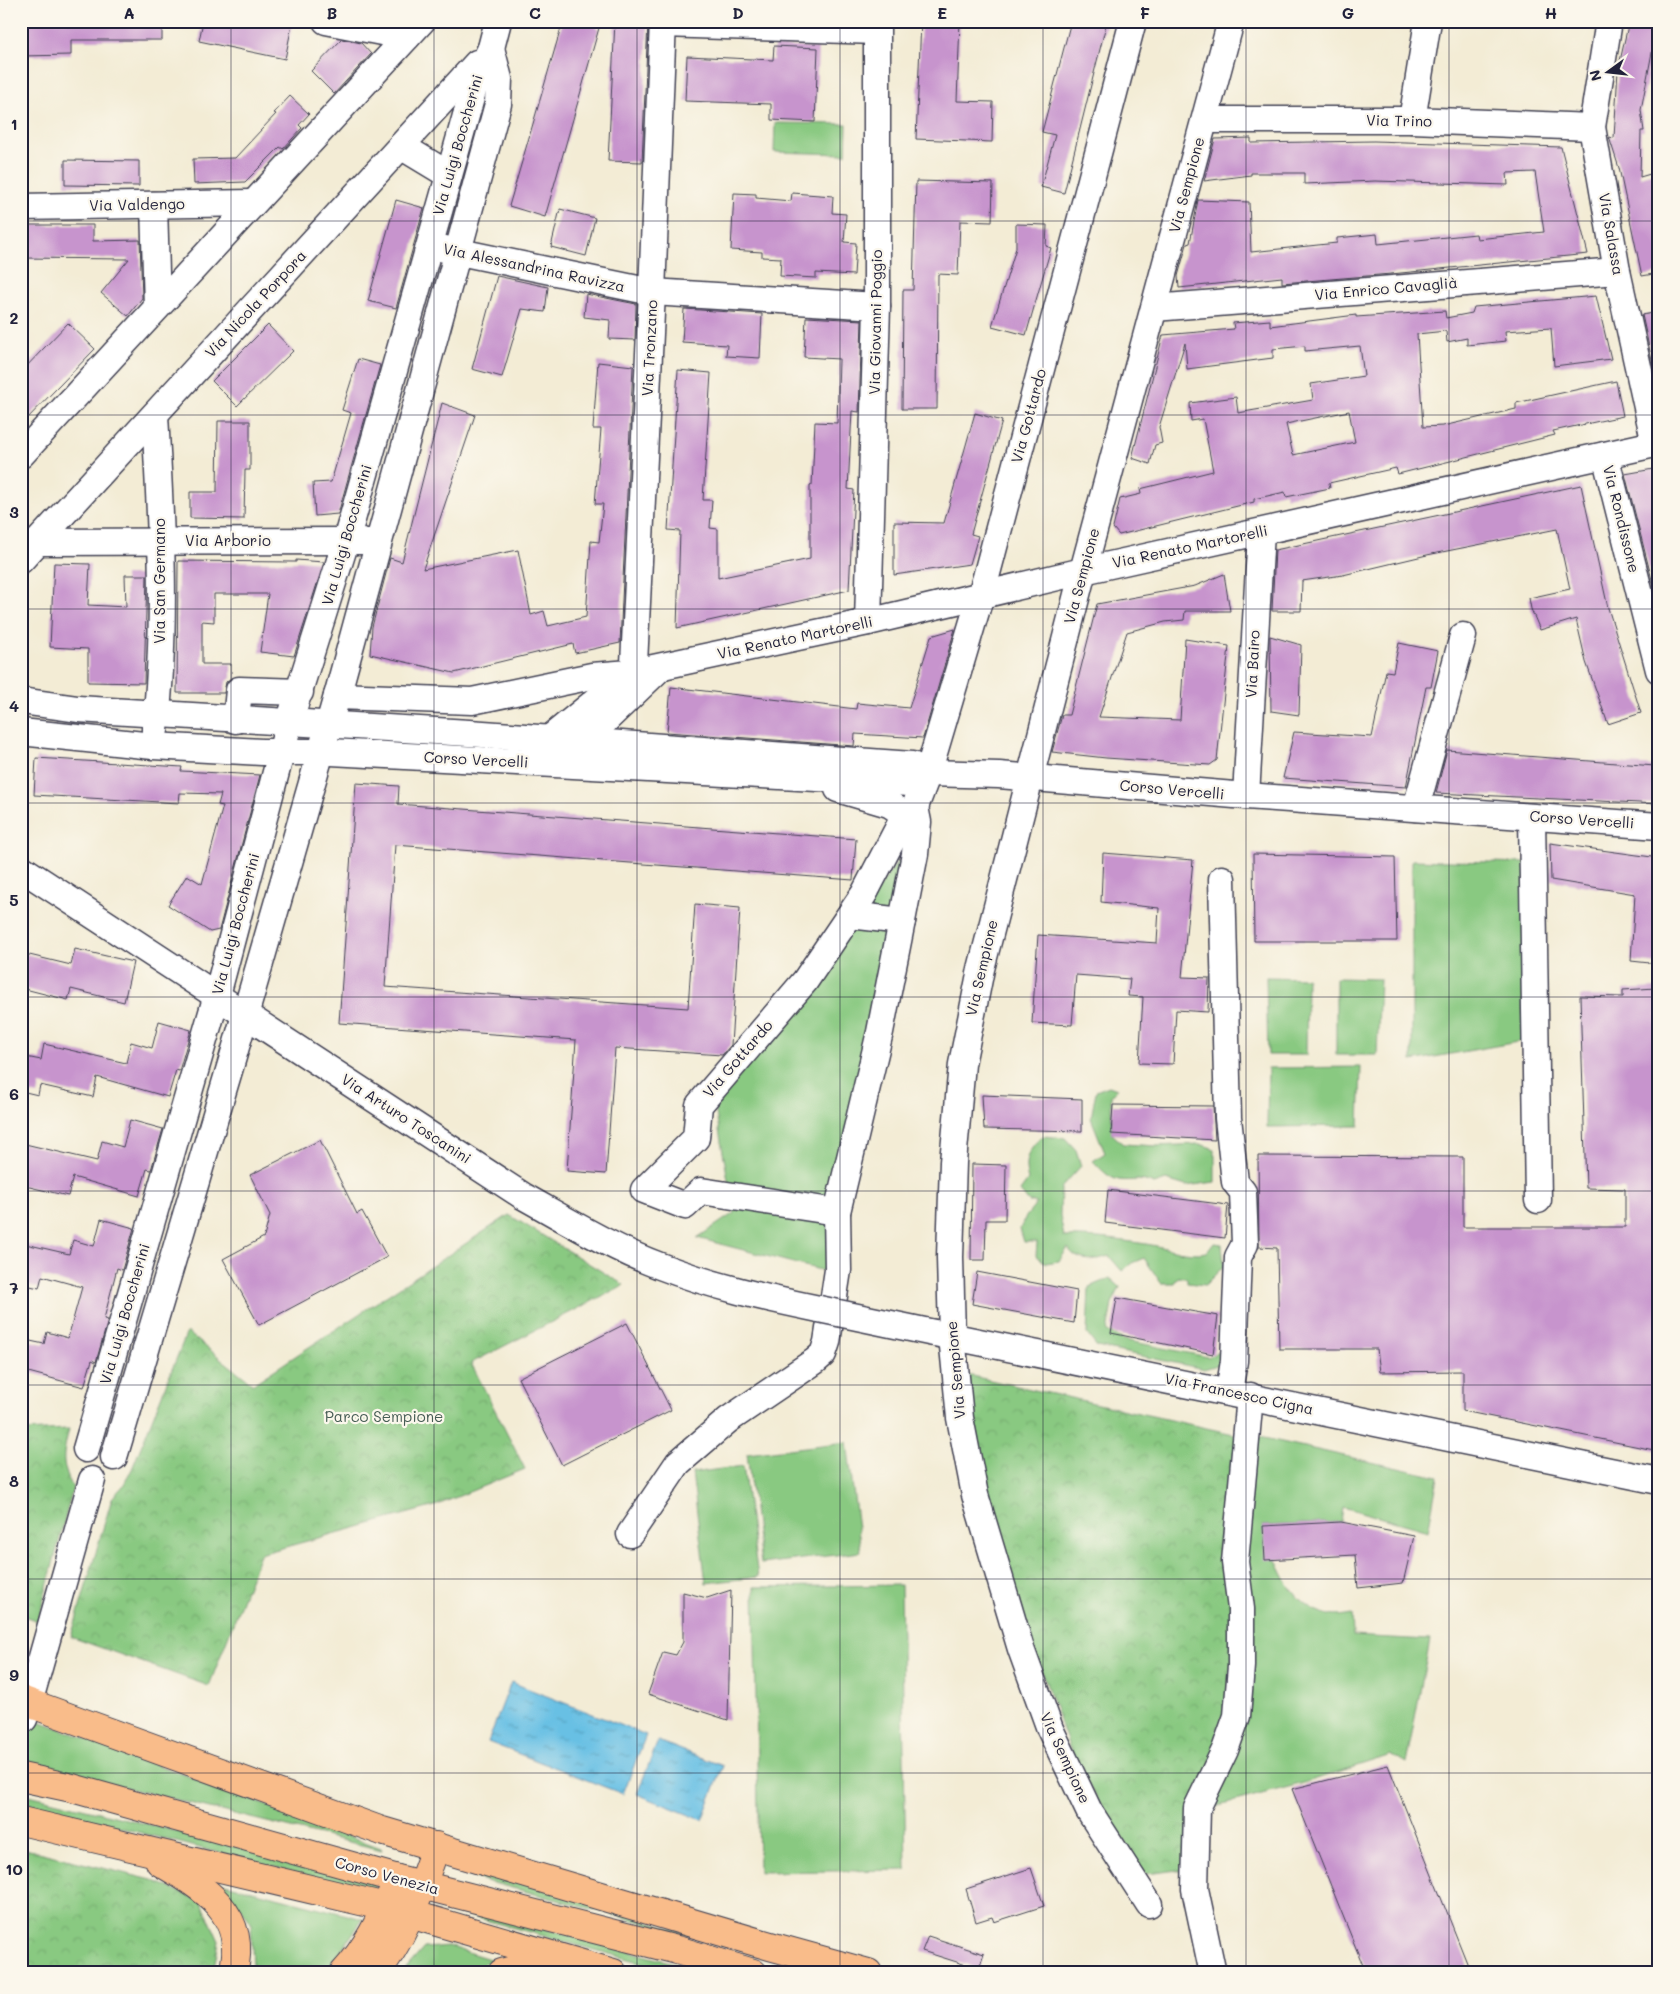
<svg xmlns="http://www.w3.org/2000/svg" width="1680" height="1994" font-family="Mali,sans-serif">
<defs>
<pattern id="park-crowns" width="20" height="18" patternUnits="userSpaceOnUse" patternTransform="scale(1.25)"><rect width="20" height="18" fill="#89c981"/><path d="M2 6a3 3 0 1 1 6 0M12 15a3 3 0 1 1 6 0" fill="none" stroke="#76ac70"/></pattern>
<pattern id="water-ripples" width="26" height="14" patternUnits="userSpaceOnUse" patternTransform="scale(1.25)"><rect width="26" height="14" fill="#67c0e4"/><path d="M2 4q2-2 4 0t4 0M15 11q2-2 4 0t4 0" fill="none" stroke="#549cba"/></pattern>
</defs>
<rect width="100%" height="100%" fill="#fbf7ec"/>
<filter id="ink" filterUnits="userSpaceOnUse"><feTurbulence type="fractalNoise" baseFrequency=".02" numOctaves="2"/><feDisplacementMap in="SourceGraphic" scale="10" xChannelSelector="R" yChannelSelector="G"/><feConvolveMatrix kernelMatrix="1 2 1 2 8 2 1 2 1" color-interpolation-filters="sRGB"/></filter>
<filter id="wash" filterUnits="userSpaceOnUse"><feTurbulence type="fractalNoise" baseFrequency=".0096" numOctaves="4" result="noise"/><feDisplacementMap in="SourceGraphic" scale="20" xChannelSelector="R" yChannelSelector="G"/><feGaussianBlur stdDeviation="1.12" result="paint"/><feColorMatrix in="noise" values="0 0 0 0 0 0 0 0 0 0 0 0 0 0 0 0 0 1.4 0 .05"/><feComposite in="paint" operator="in"/></filter>
<g filter="url(#wash)">
<rect width="100%" height="100%" fill="#f3ecd5"/>
<!-- grass -->
<g fill="#89c981" stroke="#56765e">
<polygon points="775,123 847,124 846,154 774,152"/>
<polygon points="902,856 828,1272 697,1238 734,1213 715,1108"/>
<polygon points="1412,860 1527,863 1523,1041 1412,1061"/>
<polygon points="1266,977 1307,978 1306,1055 1268,1055"/>
<polygon points="1336,978 1380,979 1377,1055 1336,1055"/>
<polygon points="1361,1067 1359,1126 1267,1127 1268,1068"/>
<path d="M1109,1086L1117,1089L1111,1096L1112,1134L1123,1144L1157,1146L1200,1144L1215,1149V1182L1186,1186L1166,1180L1154,1184C1138,1177 1134,1182 1119,1180C1108,1178 1100,1168 1093,1161L1105,1153L1091,1118L1096,1091Z"/>
<path d="M1043,1136L1065,1138L1076,1150L1081,1166L1061,1188L1060,1215L1064,1237C1091,1236 1119,1240 1146,1244C1166,1247 1187,1256 1207,1252L1214,1243L1222,1244L1224,1266L1205,1285L1187,1283V1278L1178,1277L1174,1283H1161L1144,1258L1132,1263L1122,1271L1109,1256C1095,1261 1077,1263 1068,1248L1059,1261L1046,1263L1036,1256L1037,1242H1024L1020,1229L1025,1218L1037,1203L1029,1202L1020,1191L1028,1180C1023,1161 1027,1149 1043,1136Z"/>
<polygon points="1110,1278 1120,1287 1112,1304 1107,1332 1124,1340 1208,1357 1221,1351 1228,1332 1224,1363 1204,1369 1097,1347 1087,1334 1089,1287"/>
<path d="M1255,1436L1438,1477L1428,1531L1343,1507L1341,1522L1263,1526C1277,1561 1288,1606 1329,1615C1336,1617 1345,1615 1352,1614L1353,1636L1430,1640L1406,1764L1391,1755L1304,1783L1208,1808L1244,1556Z"/>
<polygon points="847,1442 861,1552 761,1564 747,1454"/>
<polygon points="743,1466 758,1577 706,1583 692,1473"/>
<polygon points="901,1585 906,1870 759,1872 754,1587"/>
<polygon points="31,1718 381,1848 382,1850 21,1762"/>
<polygon points="21,1793 369,1879 375,1886 374,1889 367,1891 21,1802"/>
<polygon points="472,1867 716,1942 471,1877"/>
<polygon points="221,1883 363,1919 336,1958 320,1973 251,1973 253,1967 251,1922"/>
<polygon points="458,1905 710,1973 679,1973 456,1912"/>
<polygon points="448,1946 493,1960 466,1973 402,1973 424,1948"/>
</g>
<!-- park -->
<g fill="url(#park-crowns)" stroke="#56765e">
<polygon points="509,1215 624,1285 471,1363 525,1469 435,1506 260,1554 209,1686 71,1637 112,1498 123,1486 132,1469 187,1332 253,1384"/>
<polygon points="967,1375 1238,1435 1232,1690 1187,1869 1145,1874 1076,1766 1021,1614 974,1441"/>
<path d="M69,1429C63,1454 60,1463 73,1488L38,1621L21,1615V1431Z"/>
<polygon points="21,1848 152,1880 201,1901 219,1941 213,1973 21,1973"/>
</g>
<!-- water -->
<g fill="url(#water-ripples)" stroke="#447190">
<polygon points="511,1682 646,1735 623,1794 488,1742"/>
<polygon points="658,1741 723,1766 702,1820 637,1794"/>
</g>
<g id="blocks">
<!-- building -->
<g fill="#c794cd" fill-rule="evenodd">
<polygon points="162,21 162,40 71,40 71,55 21,56 21,22"/>
<polygon points="203,21 275,21 292,25 285,59 199,41"/>
<polygon points="563,21 577,21 599,28 545,217 509,206"/>
<polygon points="615,21 648,21 642,162 608,161"/>
<polygon points="921,21 960,21 957,101 993,102 992,142 916,139"/>
<polygon points="1071,21 1107,21 1064,193 1041,187 1055,135 1042,132"/>
<polygon points="1629,21 1658,21 1641,110 1644,131 1641,131 1640,177 1657,172 1659,273 1642,276 1619,168 1609,137 1614,138 1618,70"/>
<polygon points="342,39 361,43 371,54 334,94 311,71"/>
<polygon points="774,46 818,48 815,122 771,120 771,104 685,101 687,56 773,60"/>
<polygon points="290,96 309,114 299,125 302,128 283,149 280,147 245,182 194,184 193,159 235,158 276,114 274,113"/>
<polygon points="1251,138 1251,143 1374,141 1561,147 1588,254 1391,274 1282,283 1282,277 1179,288 1178,276 1187,244 1190,243 1198,200 1249,202 1251,252 1337,243 1337,238 1377,234 1378,244 1476,234 1477,239 1544,232 1535,172 1507,173 1508,185 1375,181 1304,184 1304,173 1251,173 1251,175 1204,181 1215,139"/>
<polygon points="65,160 139,161 139,186 65,185"/>
<polygon points="916,181 993,183 992,222 960,221 958,275 938,274 937,409 902,409 903,290 913,290"/>
<polygon points="734,193 756,194 756,198 791,201 792,193 833,196 832,213 846,214 844,242 856,243 854,275 816,273 816,278 780,276 781,258 762,257 762,252 731,250"/>
<polygon points="396,200 424,208 396,308 368,301"/>
<polygon points="560,209 595,218 586,256 551,247"/>
<polygon points="1016,224 1047,225 1046,246 1051,248 1026,335 992,326 1016,248"/>
<polygon points="21,225 93,225 93,241 140,240 142,298 128,316 101,293 129,259 21,258"/>
<polygon points="497,276 548,287 545,312 522,309 502,377 472,369"/>
<polygon points="586,294 636,304 635,340 609,339 610,320 584,317"/>
<path d="M1596,296L1611,359L1554,366L1551,328L1505,331L1506,341L1467,345V338L1447,342L1446,331L1417,334L1423,427L1443,426L1516,409V403L1616,381L1623,416L1553,431L1555,435L1398,474L1396,468L1329,483L1330,488L1286,497L1285,492L1254,499V502L1119,535L1113,528L1120,499L1141,494L1140,489L1213,471L1203,419L1191,421L1190,403L1236,397L1238,413L1313,400L1311,384L1364,376L1360,346L1305,351V346L1273,349V358L1187,369L1185,343L1159,427L1162,443L1155,445L1150,464L1132,458L1163,335L1234,329L1233,323L1270,320V326L1356,315V317L1445,311L1446,318L1472,313L1474,307ZM1349,411L1355,442L1293,455L1286,424Z"/>
<polygon points="684,309 762,314 760,358 726,356 727,345 682,342"/>
<polygon points="1659,312 1659,364 1653,365 1642,315"/>
<polygon points="806,317 862,320 859,412 852,411 848,489 854,490 849,590 677,628 680,531 668,530 678,370 711,373 703,500 712,500 710,528 718,529 718,578 810,559 810,485 812,485 815,422 837,423 839,359 804,357"/>
<polygon points="68,323 95,349 21,425 21,372"/>
<polygon points="268,325 293,351 237,406 212,381"/>
<polygon points="358,359 380,365 338,514 315,516 313,483 331,482 351,413 342,410"/>
<polygon points="598,362 633,366 620,643 575,653 573,644 454,673 370,654 372,627 390,558 402,562 442,403 475,415 423,569 518,550 531,615 544,611 548,626 586,617 591,541 599,542 603,504 595,504 601,429 593,429"/>
<polygon points="975,413 1002,421 971,534 978,536 970,564 894,575 894,522 944,523"/>
<polygon points="218,421 250,421 250,470 245,470 244,519 190,518 190,492 217,492"/>
<polygon points="1659,468 1659,607 1625,474"/>
<polygon points="1581,485 1608,608 1641,713 1608,724 1586,662 1576,619 1540,630 1531,609 1529,598 1570,589 1557,529 1427,555 1343,575 1302,581 1301,611 1272,611 1275,550"/>
<polygon points="296,560 324,562 294,656 260,652 268,594 214,594 214,622 202,621 202,664 231,664 231,678 226,682 224,693 177,693 178,561 296,562"/>
<polygon points="54,563 90,564 88,605 126,607 125,575 147,575 144,683 88,682 88,649 50,647"/>
<polygon points="1224,574 1230,611 1185,611 1184,620 1165,622 1127,632 1099,717 1180,720 1185,639 1229,646 1217,760 1210,765 1106,758 1052,752 1062,715 1069,715 1097,604 1195,586"/>
<polygon points="955,629 923,738 855,734 854,746 667,732 671,687 856,709 857,703 909,708 931,636"/>
<polygon points="1270,636 1301,645 1299,715 1271,711"/>
<polygon points="1399,643 1438,651 1431,687 1426,687 1406,787 1283,778 1294,732 1372,737 1386,671 1393,672"/>
<polygon points="1447,750 1655,766 1659,804 1436,793"/>
<polygon points="36,758 182,767 181,771 260,775 219,930 210,932 168,905 187,875 202,884 223,806 218,805 221,794 180,793 179,803 34,795"/>
<polygon points="356,783 399,786 398,804 856,839 853,880 395,845 385,987 688,1008 695,904 740,908 731,1045 722,1055 615,1048 606,1174 567,1171 576,1040 339,1023"/>
<polygon points="1550,843 1659,858 1659,964 1631,961 1635,894 1551,880"/>
<polygon points="1103,853 1193,860 1182,977 1209,978 1208,1012 1176,1010 1173,1064 1139,1063 1143,997 1128,996 1130,979 1076,975 1072,1025 1032,1023 1038,935 1157,943 1159,908 1101,902"/>
<polygon points="1253,854 1395,857 1397,941 1254,941"/>
<polygon points="75,949 133,962 124,1002 71,989 68,1000 21,988 21,953 71,965"/>
<polygon points="1656,988 1659,1451 1463,1411 1463,1371 1380,1372 1377,1349 1279,1349 1277,1248 1259,1247 1258,1156 1463,1157 1463,1227 1625,1227 1625,1189 1586,1188 1580,996 1623,997 1623,990"/>
<polygon points="159,1021 191,1030 179,1071 176,1070 168,1097 97,1077 93,1097 40,1085 38,1095 21,1091 21,1056 41,1060 44,1044 126,1063 131,1042 152,1048"/>
<polygon points="982,1095 1082,1099 1082,1131 984,1129"/>
<polygon points="1113,1105 1213,1106 1215,1140 1111,1134"/>
<polygon points="130,1120 163,1129 151,1170 147,1169 139,1196 73,1177 68,1196 21,1185 21,1143 97,1161 102,1141 123,1147"/>
<polygon points="320,1140 357,1214 362,1211 387,1257 259,1325 223,1259 264,1237 270,1215 250,1175"/>
<polygon points="972,1164 1006,1165 1005,1220 986,1220 985,1260 971,1260"/>
<polygon points="1108,1190 1228,1205 1225,1238 1105,1223"/>
<polygon points="101,1219 134,1228 122,1270 117,1268 104,1319 108,1320 96,1362 92,1360 84,1387 21,1370 21,1339 44,1344 47,1332 68,1338 82,1287 42,1276 39,1288 21,1284 21,1243 69,1254 73,1240 94,1246"/>
<polygon points="977,1272 1077,1291 1074,1323 972,1304"/>
<polygon points="1117,1298 1218,1316 1213,1354 1111,1333"/>
<polygon points="627,1323 671,1410 562,1465 518,1378"/>
<polygon points="1341,1522 1414,1536 1403,1583 1358,1588 1355,1555 1265,1560 1263,1526"/>
<polygon points="731,1590 728,1720 648,1694 663,1652 676,1655 683,1642 683,1592 707,1598"/>
<polygon points="1388,1765 1471,1973 1366,1973 1292,1789"/>
<polygon points="1031,1868 1044,1906 994,1922 992,1917 976,1922 966,1889"/>
<polygon points="928,1936 984,1954 979,1969 922,1951"/>
</g>
</g>
</g>
<g filter="url(#ink)">
<use href="#blocks" fill-opacity="0" stroke="#414052" stroke-width="1"/>
<g fill="none" stroke-linecap="round" stroke-linejoin="round">
<defs>
<g id="minor">
<polyline points="326,21 407,37"/>
<polyline points="1609,21 1592,127 1617,271 1655,444"/>
<polyline points="663,24 876,31"/>
<polyline points="1205,120 1412,120 1592,127"/>
<polyline points="1412,120 1428,21"/>
<polyline points="401,146 449,175"/>
<polyline points="154,205 157,307"/>
<polyline points="21,207 252,203"/>
<polyline points="440,248 652,292 877,306"/>
<polyline points="1154,308 1617,271"/>
<path d="M155,415C161,520 167,626 155,730"/>
<polyline points="21,455 422,21"/>
<polyline points="1605,455 1659,670"/>
<polyline points="29,546 38,542 362,541"/>
<polyline points="21,560 477,63"/>
<polyline points="868,622 877,306 877,21"/>
<polyline points="337,696 472,701 592,676 630,673 868,622 1083,571 1659,443"/>
<polyline points="21,701 78,709 469,733 912,765 928,773 999,775 1246,796 1659,826"/>
<polyline points="236,720 239,690 300,692"/>
<polyline points="21,732 153,746 262,752 331,752 910,783 916,779"/>
<polyline points="549,739 630,673 634,664 652,292 663,21"/>
<polyline points="579,750 584,741 660,668"/>
<polyline points="838,789 889,804 897,809 903,819"/>
<polyline points="1246,796 1261,532"/>
<polyline points="1416,808 1463,636"/>
<polyline points="1532,817 1538,1200"/>
<path d="M21,868L523,1196C568,1221 612,1248 660,1266C712,1286 765,1298 819,1309"/>
<polyline points="1222,879 1228,1118 1235,1182 1243,1192 1245,1244 1238,1257 1234,1361 1229,1392"/>
<polyline points="850,915 902,921"/>
<polyline points="837,1212 701,1191 685,1206 644,1190 696,1138 699,1105 805,981 864,894 903,819 915,807 928,773 985,581 1133,21"/>
<polyline points="935,1333 1659,1481"/>
<polyline points="86,1449 217,995 289,723 346,541 476,80 491,48 498,21"/>
<polyline points="114,1457 233,1057 337,696 498,104 499,79 491,48"/>
<polyline points="630,1534 678,1463 728,1420 815,1361 823,1354 827,1342 838,1270 837,1212 880,1032 902,921 915,854 918,822 915,807"/>
<polyline points="21,1718 24,1719 29,1703 92,1480"/>
<polyline points="1149,1904 1089,1811 1050,1729 1021,1649 975,1495 960,1418 952,1336 950,1257 953,1162 962,1064 981,969 1083,571 1231,21"/>
<polyline points="1212,1969 1195,1889 1197,1808 1225,1750 1237,1716 1241,1666 1241,1609 1235,1562 1250,1396"/>
</g>
<g id="major">
<polyline points="21,1700 382,1831 770,1946 868,1973"/>
<polyline points="21,1777 72,1788 398,1879 677,1950 753,1973"/>
<polyline points="21,1821 386,1907 613,1973"/>
<path d="M160,1862C203,1887 249,1914 233,1973"/>
<path d="M344,1973C367,1948 380,1921 393,1891"/>
<path d="M375,1973C406,1937 420,1890 436,1846"/>
<polyline points="502,1973 556,1958"/>
</g>
</defs>
<!-- minor casing -->
<use href="#minor" stroke="#414052" stroke-width="29"/>
<!-- major casing -->
<use href="#major" stroke="#414052" stroke-width="30"/>
<!-- minor -->
<use href="#minor" stroke="#fff" stroke-width="26"/>
<!-- major -->
<use href="#major" stroke="#f9bc8a" stroke-width="28"/>
<defs>
<polyline id="minor-bridge" points="819,1309 934,1333"/>
</defs>
<!-- minor-bridge casing -->
<use href="#minor-bridge" stroke="#414052" stroke-width="29" stroke-linecap="butt"/>
<!-- minor-bridge -->
<use href="#minor-bridge" stroke="#fff" stroke-width="26"/>
</g>
</g>
<!-- grid -->
<path fill="none" stroke="#22223b" stroke-width="1" stroke-opacity="0.55" d="M231,21V1973M434,21V1973M637,21V1973M840,21V1973M1043,21V1973M1246,21V1973M1449,21V1973M21,221H1659M21,415H1659M21,609H1659M21,803H1659M21,997H1659M21,1191H1659M21,1385H1659M21,1579H1659M21,1773H1659"/>
<g text-anchor="middle" stroke-width="4.5" stroke-linejoin="round" paint-order="stroke">
<!-- street labels -->
<g font-size="15" fill="#22223b" stroke="#fbf7ec">
<text transform="translate(1399 121) rotate(1)" y="5">Via Trino</text>
<text transform="translate(458 145) rotate(-74)" y="5">Via Luigi Boccherini</text>
<text transform="translate(1187 185) rotate(-75)" y="5">Via Sempione</text>
<text transform="translate(137 205) rotate(-1)" y="5">Via Valdengo</text>
<text transform="translate(1611 234) rotate(80)" y="5">Via Salassa</text>
<text transform="translate(534 268) rotate(12)" y="5">Via Alessandrina Ravizza</text>
<text transform="translate(1386 289) rotate(-5)" y="5">Via Enrico Cavaglià</text>
<text transform="translate(256 304) rotate(-47)" y="5">Via Nicola Porpora</text>
<text transform="translate(876 322) rotate(-89)" y="5">Via Giovanni Poggio</text>
<text transform="translate(650 348) rotate(-87)" y="5">Via Tronzano</text>
<text transform="translate(1029 416) rotate(-75)" y="5">Via Gottardo</text>
<text transform="translate(1621 519) rotate(76)" y="5">Via Rondissone</text>
<text transform="translate(347 535) rotate(-74)" y="5">Via Luigi Boccherini</text>
<text x="228" y="546">Via Arborio</text>
<text transform="translate(1190 547) rotate(-12)" y="5">Via Renato Martorelli</text>
<text transform="translate(1082 576) rotate(-75)" y="5">Via Sempione</text>
<text transform="translate(160 581) rotate(-90)" y="5">Via San Germano</text>
<text transform="translate(795 638) rotate(-12)" y="5">Via Renato Martorelli</text>
<text transform="translate(1253 664) rotate(-87)" y="5">Via Bairo</text>
<text transform="translate(476 760) rotate(3)" y="5">Corso Vercelli</text>
<text transform="translate(1172 790) rotate(5)" y="5">Corso Vercelli</text>
<text transform="translate(1582 820) rotate(4)" y="5">Corso Vercelli</text>
<text transform="translate(236 924) rotate(-75)" y="5">Via Luigi Boccherini</text>
<text transform="translate(982 968) rotate(-77)" y="5">Via Sempione</text>
<text transform="translate(738 1059) rotate(-49)" y="5">Via Gottardo</text>
<text transform="translate(406 1119) rotate(33)" y="5">Via Arturo Toscanini</text>
<text transform="translate(125 1314) rotate(-74)" y="5">Via Luigi Boccherini</text>
<text transform="translate(956 1370) rotate(-95)" y="5">Via Sempione</text>
<text transform="translate(1239 1394) rotate(12)" y="5">Via Francesco Cigna</text>
<text transform="translate(1065 1758) rotate(65)" y="5">Via Sempione</text>
<text transform="translate(387 1876) rotate(15)" y="5">Corso Venezia</text>
</g>
<!-- park labels -->
<g font-size="15" fill="#465c54" stroke="#fbf7ec">
<text x="384" y="1422">Parco Sempione</text>
</g>
</g>
<!-- margin -->
<rect width="1680" height="1994" fill="none" stroke="#fbf7ec" stroke-width="55"/>
<!-- north arrow -->
<g transform="translate(1608 72) rotate(255)" stroke="#fbf7ec" stroke-width="4" paint-order="stroke">
<path d="M0-4L9 19L0 12L-9 19Z" fill="#22223b"/>
<text y="-8" font-size="14" font-weight="bold" text-anchor="middle" fill="#22223b">N</text>
</g>
<rect x="28" y="28" width="1624" height="1938" fill="none" stroke="#22223b" stroke-width="2"/>
<g font-size="16" text-anchor="middle" font-weight="bold" fill="#22223b">
<text x="129" y="19">A</text>
<text x="332" y="19">B</text>
<text x="535" y="19">C</text>
<text x="738" y="19">D</text>
<text x="942" y="19">E</text>
<text x="1145" y="19">F</text>
<text x="1348" y="19">G</text>
<text x="1551" y="19">H</text>
<text x="14" y="130">1</text>
<text x="14" y="324">2</text>
<text x="14" y="518">3</text>
<text x="14" y="712">4</text>
<text x="14" y="906">5</text>
<text x="14" y="1100">6</text>
<text x="14" y="1294">7</text>
<text x="14" y="1487">8</text>
<text x="14" y="1681">9</text>
<text x="14" y="1875">10</text>
</g>
</svg>
